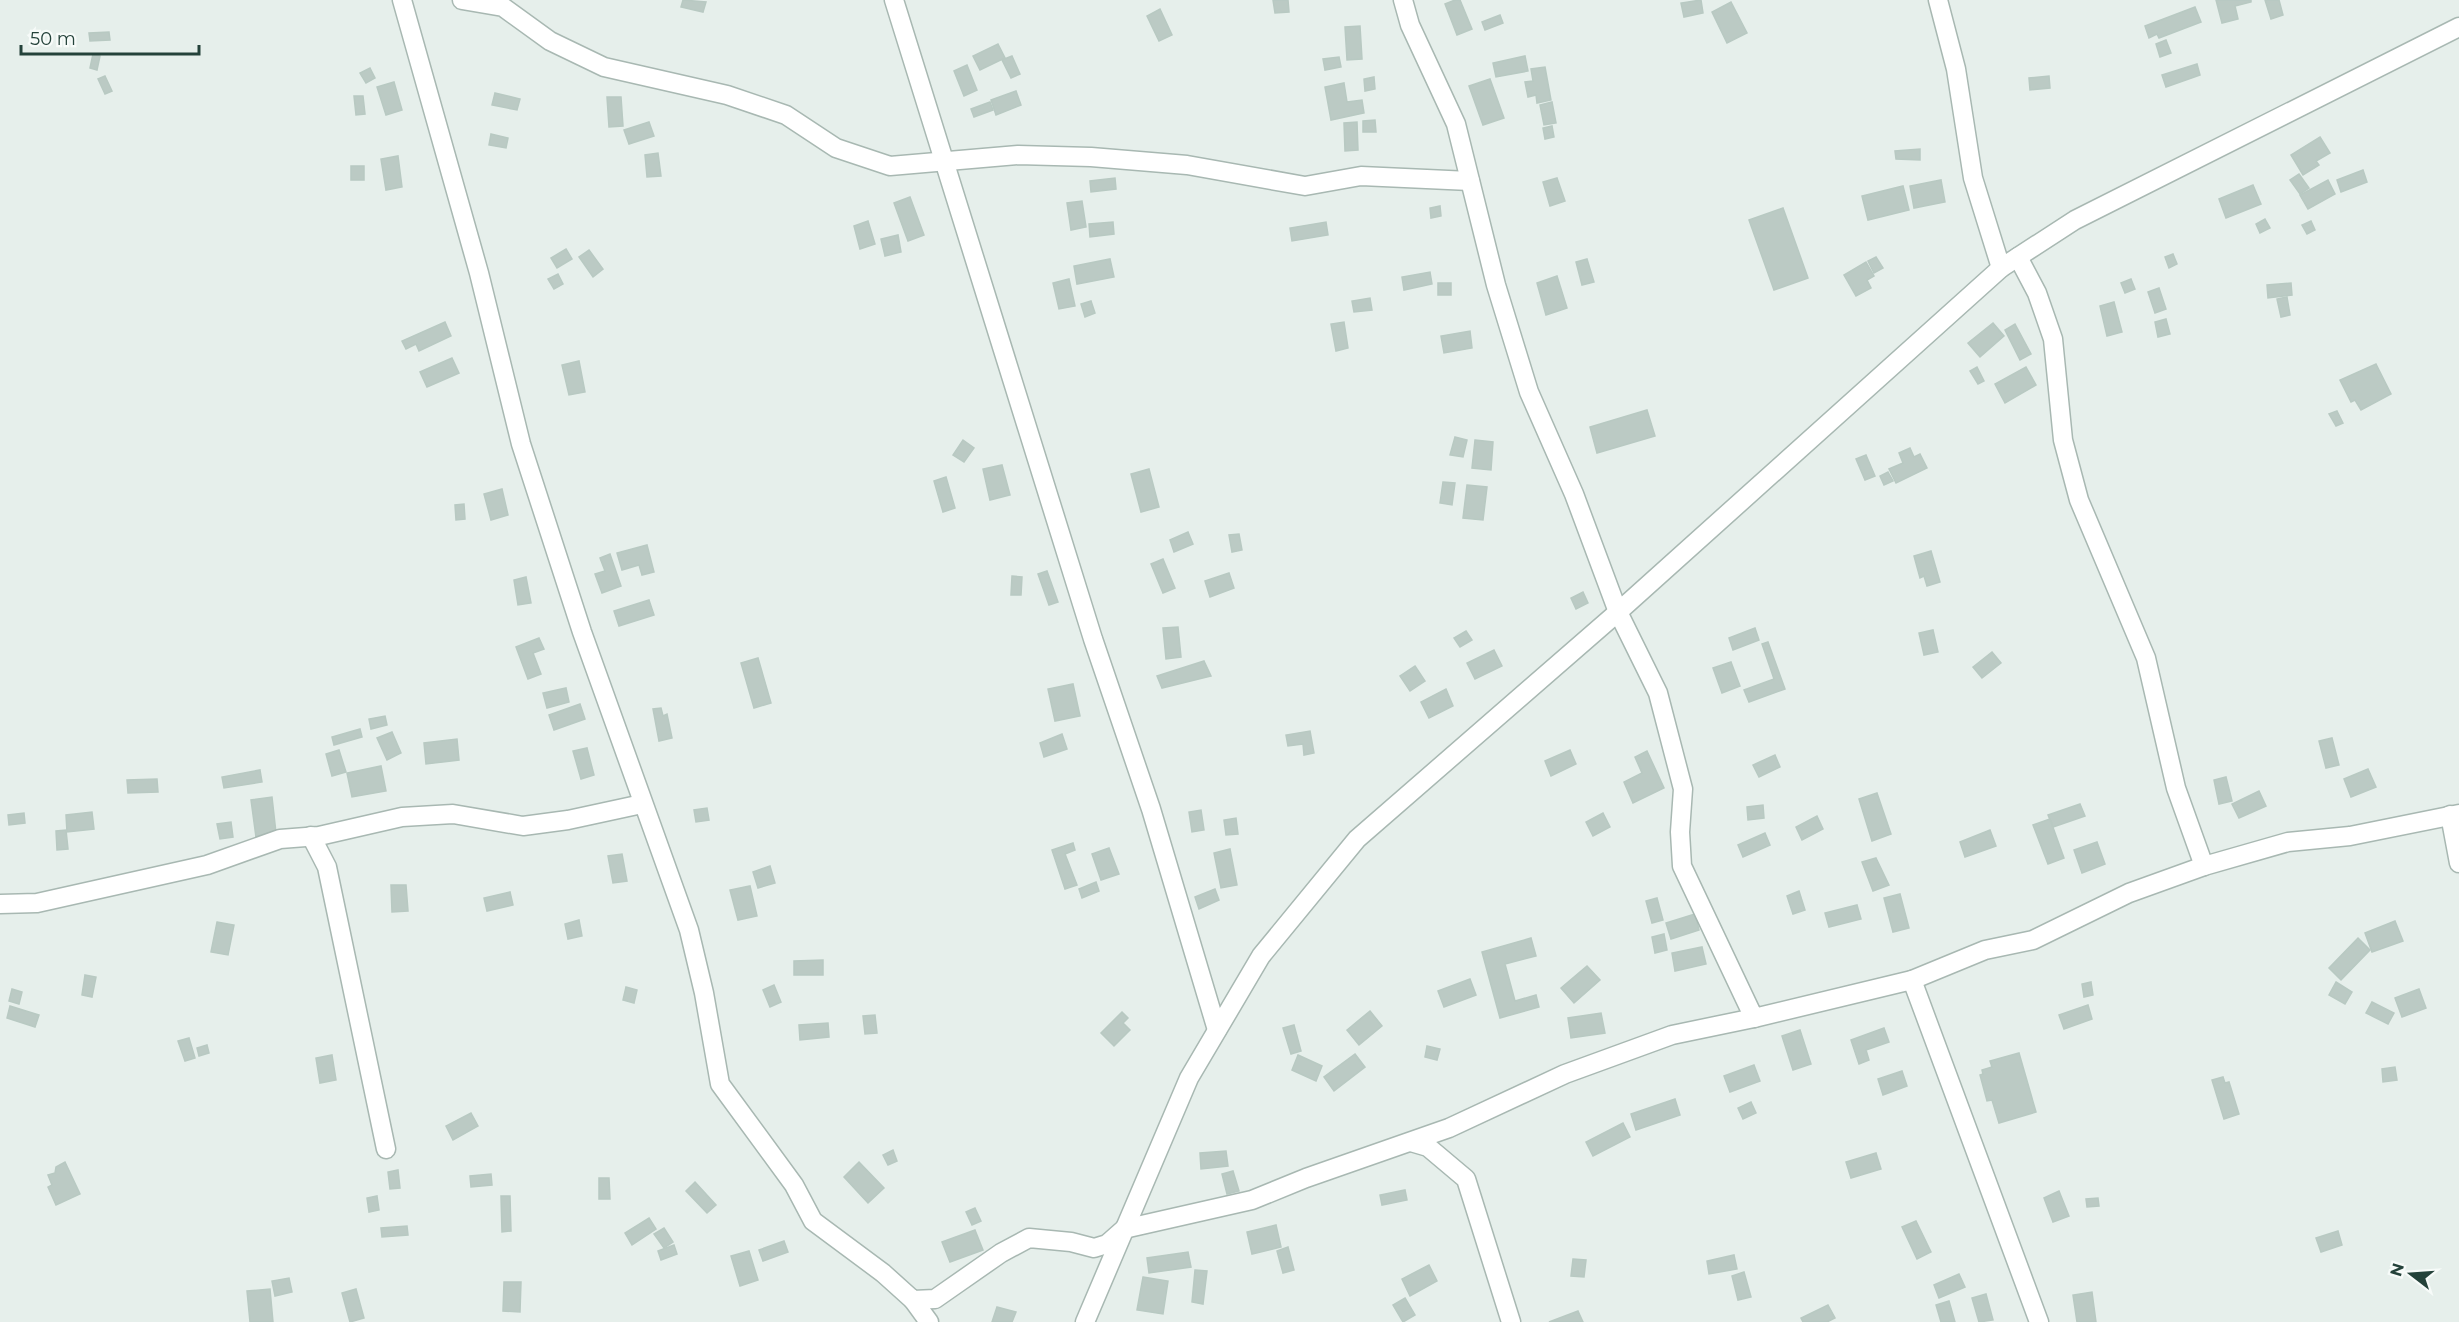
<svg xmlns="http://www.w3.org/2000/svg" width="2459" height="1322" font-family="Montserrat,sans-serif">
<rect width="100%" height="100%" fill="#e6efeb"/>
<!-- building -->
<g fill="#bbcac4" stroke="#b8c9c2" stroke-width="1.5">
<polygon points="683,0 706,2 703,12 681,7"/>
<polygon points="1273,0 1288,0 1289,12 1275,13"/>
<polygon points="1455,0 1460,0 1472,29 1457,35 1445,4"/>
<polygon points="1701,0 1703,13 1684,17 1681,3"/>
<polygon points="2216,0 2251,0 2251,2 2235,6 2238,19 2222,23"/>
<polygon points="2265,0 2279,0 2283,15 2271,19"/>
<polygon points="1731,2 1747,33 1727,43 1712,12"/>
<polygon points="2195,7 2201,22 2159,38 2157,34 2149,38 2145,26"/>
<polygon points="1160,9 1172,35 1159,41 1147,16"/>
<polygon points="1500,15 1503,23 1485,30 1482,22"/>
<polygon points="1360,26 1362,59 1347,60 1345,27"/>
<polygon points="109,32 110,40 90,41 89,33"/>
<polygon points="2166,40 2171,53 2160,57 2156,44"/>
<polygon points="998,44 1005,58 980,70 973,56"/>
<polygon points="93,54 100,56 97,70 90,68"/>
<polygon points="1012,56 1020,74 1011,78 1002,60"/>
<polygon points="1525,56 1528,71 1496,77 1493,63"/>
<polygon points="1339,57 1341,67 1325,70 1323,59"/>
<polygon points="2197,64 2200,75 2166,87 2162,75"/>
<polygon points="967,65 977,90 964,96 954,71"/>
<polygon points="1545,67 1551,100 1537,103 1536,95 1528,97 1525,82 1533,81 1531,69"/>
<polygon points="370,68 375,78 366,83 360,73"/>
<polygon points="105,76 112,91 105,94 98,79"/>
<polygon points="2049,76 2050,88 2030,90 2029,78"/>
<polygon points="1374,77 1375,89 1365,91 1364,79"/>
<polygon points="1490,79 1504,118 1483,125 1469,86"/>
<polygon points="394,82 402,110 386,115 377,87"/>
<polygon points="1344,83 1347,102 1362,100 1364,113 1331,120 1325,87"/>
<polygon points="1016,91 1021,105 996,115 991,100"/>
<polygon points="495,93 520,99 517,110 492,105"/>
<polygon points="354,96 363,96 365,114 356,115"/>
<polygon points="607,97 621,97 623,126 609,127"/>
<polygon points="990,102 993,110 974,117 971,109"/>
<polygon points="1552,102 1556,123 1544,125 1540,105"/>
<polygon points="1375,120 1376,132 1363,132 1363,121"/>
<polygon points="649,122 654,136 629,144 624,130"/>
<polygon points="1357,122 1358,150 1345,151 1344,123"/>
<polygon points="1552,126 1554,137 1545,139 1543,128"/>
<polygon points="491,134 508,138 506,148 489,145"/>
<polygon points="2320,137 2330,153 2316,161 2319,165 2303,175 2291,155"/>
<polygon points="1920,149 1920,160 1896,159 1895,151"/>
<polygon points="658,153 661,176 647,177 645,155"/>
<polygon points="398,156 402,187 386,190 381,159"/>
<rect x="351" y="166" width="13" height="14"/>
<polygon points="2363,170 2367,182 2341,192 2337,180"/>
<polygon points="2299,174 2309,188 2300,194 2290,180"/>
<polygon points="1115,178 1116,189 1091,192 1090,181"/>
<polygon points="1557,178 1565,201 1550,206 1543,182"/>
<polygon points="1941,180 1945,202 1914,208 1910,186"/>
<polygon points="2328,180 2335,194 2308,209 2300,195"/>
<polygon points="2253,185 2261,204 2226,218 2219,199"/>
<polygon points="1903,186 1909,210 1868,220 1862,196"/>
<polygon points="910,197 924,235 908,241 894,203"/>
<polygon points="1082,201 1086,227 1071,230 1067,203"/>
<polygon points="1440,206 1441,216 1431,218 1430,208"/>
<polygon points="1783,208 1808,278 1774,290 1749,220"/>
<polygon points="2265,219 2270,228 2260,233 2256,224"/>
<polygon points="868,221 875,244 860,249 854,226"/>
<polygon points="2311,221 2315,230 2307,234 2302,225"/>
<polygon points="1113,222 1114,234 1090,237 1089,224"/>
<polygon points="1326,222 1328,235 1292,241 1290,228"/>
<polygon points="898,235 901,252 885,256 881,239"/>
<polygon points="566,249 572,259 557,268 551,258"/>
<polygon points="589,250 603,269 593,277 579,257"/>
<polygon points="2173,254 2177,264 2169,268 2165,257"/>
<polygon points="1876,257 1883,268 1874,273 1868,261"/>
<polygon points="1110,259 1114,277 1077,284 1074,266"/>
<polygon points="1587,259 1594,282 1582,285 1576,262"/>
<polygon points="1866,262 1874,276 1867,280 1871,288 1856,296 1844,275"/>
<polygon points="1430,272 1432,284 1404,290 1402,277"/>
<polygon points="558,274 563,284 554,289 548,279"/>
<polygon points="1557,276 1567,308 1546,315 1537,283"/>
<polygon points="1069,279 1075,306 1059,309 1053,283"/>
<polygon points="2131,279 2135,289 2125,293 2121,283"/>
<rect x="1438" y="283" width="13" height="12"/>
<polygon points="2291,283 2292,295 2268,298 2267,285"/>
<polygon points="2159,288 2166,309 2155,313 2148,292"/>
<polygon points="2287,297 2290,315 2281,317 2277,299"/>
<polygon points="1370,298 1372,310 1354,312 1352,301"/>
<polygon points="1091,301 1095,313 1085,317 1081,304"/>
<polygon points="2114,302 2122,332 2107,336 2100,306"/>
<polygon points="2166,319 2170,334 2158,337 2155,322"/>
<polygon points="445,322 451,336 419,351 416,344 406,349 402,341"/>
<polygon points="1344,322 1348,348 1336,351 1331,324"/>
<polygon points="1993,323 2004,336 1980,357 1968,343"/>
<polygon points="2015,324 2031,354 2020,360 2005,330"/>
<polygon points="1470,331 1472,348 1444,353 1441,336"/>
<polygon points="452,358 459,373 427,387 420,372"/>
<polygon points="579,361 585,392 569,395 562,365"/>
<polygon points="2376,364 2391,394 2361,410 2355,400 2351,402 2340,380"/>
<polygon points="1977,367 1984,381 1978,384 1970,371"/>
<polygon points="2026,367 2036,385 2005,403 1995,384"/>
<polygon points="1647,410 1655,436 1597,453 1590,427"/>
<polygon points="2337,411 2343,423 2336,426 2329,414"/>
<polygon points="1455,437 1467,440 1463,457 1450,455"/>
<polygon points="963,440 974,448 964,462 953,455"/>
<polygon points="1475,440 1493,442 1491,470 1472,468"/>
<polygon points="1910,448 1914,457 1920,454 1927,468 1896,483 1889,469 1903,463 1899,453"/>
<polygon points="1866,455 1875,476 1865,480 1856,459"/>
<polygon points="1002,465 1010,495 990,500 983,469"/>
<polygon points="1149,469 1159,507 1141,512 1131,474"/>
<polygon points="1888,472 1893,481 1884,485 1880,476"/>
<polygon points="946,477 955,508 943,512 934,481"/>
<polygon points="1443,482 1455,483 1452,505 1440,503"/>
<polygon points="1467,485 1487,487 1483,520 1463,518"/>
<polygon points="502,489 508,515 491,520 484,494"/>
<polygon points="464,504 465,519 456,520 455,505"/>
<polygon points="1188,532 1193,544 1174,552 1170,540"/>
<polygon points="1239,534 1242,550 1232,552 1229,535"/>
<polygon points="647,545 654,572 642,575 639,565 622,570 617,553"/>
<polygon points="1931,551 1940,582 1927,586 1924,576 1920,578 1914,556"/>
<polygon points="610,554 621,586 602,593 595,574 605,571 600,558"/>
<polygon points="1163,559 1175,588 1163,593 1151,564"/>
<polygon points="1047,571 1058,602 1049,605 1038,574"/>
<polygon points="1229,573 1234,588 1210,597 1205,581"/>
<polygon points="1012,576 1022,577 1021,595 1011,595"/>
<polygon points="526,577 531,603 518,605 514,580"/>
<polygon points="1583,592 1588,603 1576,609 1571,598"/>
<polygon points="649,600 654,615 619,626 614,611"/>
<polygon points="1178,627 1181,657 1166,659 1163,628"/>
<polygon points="1755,628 1759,640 1733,650 1729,638"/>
<polygon points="1933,630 1938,652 1924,655 1919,633"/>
<polygon points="1466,631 1472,640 1460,647 1454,638"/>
<polygon points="539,638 544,649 533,653 541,674 528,679 516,647"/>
<polygon points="1768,642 1785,689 1749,702 1744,690 1774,679 1762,644"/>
<polygon points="1494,650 1502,666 1475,679 1467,663"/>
<polygon points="1992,652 2001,663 1982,678 1973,667"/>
<polygon points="758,658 771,703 754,708 741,663"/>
<polygon points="1204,661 1211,676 1162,688 1157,676"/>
<polygon points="1731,662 1740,686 1722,693 1713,668"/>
<polygon points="1415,666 1425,681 1410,691 1400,676"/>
<polygon points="1073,684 1080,716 1055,721 1048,689"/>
<polygon points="566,688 569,702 547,708 543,693"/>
<polygon points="1446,689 1453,706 1429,718 1421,702"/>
<polygon points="580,704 585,719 554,730 549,715"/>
<polygon points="661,708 663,716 667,714 672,738 659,741 653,709"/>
<polygon points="385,716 387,725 371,729 369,719"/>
<polygon points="360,729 362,737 334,745 332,737"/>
<polygon points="1310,731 1314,753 1304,755 1303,744 1288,746 1286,735"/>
<polygon points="392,732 401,753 387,760 377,738"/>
<polygon points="1062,734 1067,749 1044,757 1040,743"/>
<polygon points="2332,738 2339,765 2326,768 2319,741"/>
<polygon points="457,739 459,760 426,764 424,743"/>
<polygon points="587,748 594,775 581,779 573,751"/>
<polygon points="339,750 346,772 332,776 326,754"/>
<polygon points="1570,750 1576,764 1551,776 1545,761"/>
<polygon points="1647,751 1664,788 1633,803 1624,782 1642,773 1635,757"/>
<polygon points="1775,755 1780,767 1759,777 1753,765"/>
<polygon points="381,766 386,791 352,797 347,773"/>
<polygon points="2368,769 2376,787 2351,797 2344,779"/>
<polygon points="260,770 262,782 224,788 222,777"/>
<polygon points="2226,777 2232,801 2219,804 2214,780"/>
<polygon points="157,779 158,792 128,793 127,780"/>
<polygon points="2259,791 2266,806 2239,818 2232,804"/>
<polygon points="1877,793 1891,834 1872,841 1859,799"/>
<polygon points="272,797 276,833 256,837 251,800"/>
<polygon points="2080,804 2085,816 2053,827 2048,815"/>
<polygon points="1763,805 1764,818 1748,820 1747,807"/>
<polygon points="707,808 709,820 696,822 694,810"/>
<polygon points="1201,810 1204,830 1192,832 1189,812"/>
<polygon points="92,812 94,829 67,832 66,815"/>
<polygon points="24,813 25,823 9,825 8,815"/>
<polygon points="1603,813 1610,827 1593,836 1586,822"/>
<polygon points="1817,816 1823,829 1802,840 1796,827"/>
<polygon points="1236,818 1238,834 1226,835 1224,820"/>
<polygon points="2050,819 2064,858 2048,864 2033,825"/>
<polygon points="231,822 233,837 220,839 217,824"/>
<polygon points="66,830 68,849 57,850 56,831"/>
<polygon points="1990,830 1996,846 1965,857 1960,842"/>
<polygon points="1765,833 1770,845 1743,857 1738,845"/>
<polygon points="2097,842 2105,864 2082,873 2074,850"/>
<polygon points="1073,843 1075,850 1065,854 1077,885 1065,889 1052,850"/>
<polygon points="1109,848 1119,874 1101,880 1092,854"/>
<polygon points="1230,849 1237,885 1221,888 1214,853"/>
<polygon points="622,854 627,881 613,883 608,856"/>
<polygon points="1876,858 1889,885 1873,891 1862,862"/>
<polygon points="770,866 775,883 758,888 753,872"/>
<polygon points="1096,882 1099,891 1082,898 1079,889"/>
<polygon points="391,885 406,885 408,911 392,912"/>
<polygon points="750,886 757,916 738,920 730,890"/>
<polygon points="1215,889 1219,900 1199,909 1195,897"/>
<polygon points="1799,891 1805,910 1793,914 1787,896"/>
<polygon points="510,892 513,905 487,911 484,898"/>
<polygon points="1900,894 1909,928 1893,932 1884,898"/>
<polygon points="1657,898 1663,920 1652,923 1646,901"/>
<polygon points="1857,905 1861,919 1829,927 1825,913"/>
<polygon points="1695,914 1699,930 1671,939 1666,923"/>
<polygon points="579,920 582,936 568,939 565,924"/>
<polygon points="2395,921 2403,941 2372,952 2365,933"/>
<polygon points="217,922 234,925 228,955 211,952"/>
<polygon points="1664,934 1667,950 1655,953 1652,937"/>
<polygon points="1531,938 1536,956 1505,964 1515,1001 1536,995 1539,1007 1500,1018 1482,952"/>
<polygon points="2358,938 2370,950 2341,980 2329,968"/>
<polygon points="1702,947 1706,964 1675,971 1672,953"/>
<polygon points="823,960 823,975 794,975 794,961"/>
<polygon points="1587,966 1600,980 1574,1003 1561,988"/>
<polygon points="85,975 96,977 92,997 82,995"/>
<polygon points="1470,979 1476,995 1444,1007 1438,991"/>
<polygon points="2091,982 2093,995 2084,997 2082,984"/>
<polygon points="2336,982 2352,992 2345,1004 2329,995"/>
<polygon points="774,985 781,1002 770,1007 763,990"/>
<polygon points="626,987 637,990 634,1003 623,1000"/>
<polygon points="12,989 22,992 19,1004 9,1001"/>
<polygon points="2419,989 2426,1008 2402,1017 2395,998"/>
<polygon points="2372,1002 2394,1013 2388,1024 2366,1013"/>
<polygon points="2088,1005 2092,1019 2064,1029 2059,1015"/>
<polygon points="10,1006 39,1015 35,1027 7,1018"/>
<polygon points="1370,1011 1382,1026 1359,1045 1347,1030"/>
<polygon points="1122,1012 1128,1018 1123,1023 1130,1030 1114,1046 1101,1033"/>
<polygon points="1601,1013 1605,1033 1571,1038 1568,1018"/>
<polygon points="875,1015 877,1033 865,1034 863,1016"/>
<polygon points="828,1023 829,1037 800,1040 799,1025"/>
<polygon points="1294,1025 1301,1051 1291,1054 1283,1028"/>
<polygon points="1884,1028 1889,1042 1866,1050 1869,1060 1859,1064 1851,1040"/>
<polygon points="1800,1030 1811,1064 1793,1070 1782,1036"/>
<polygon points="189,1038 195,1058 185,1061 178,1041"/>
<polygon points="207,1045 209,1053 199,1056 197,1048"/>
<polygon points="1427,1046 1440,1049 1437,1060 1425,1057"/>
<polygon points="2019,1053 2036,1112 1999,1123 1992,1100 1987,1101 1980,1075 1983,1074 1982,1070 1992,1067 1990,1061"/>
<polygon points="1355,1054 1365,1067 1334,1091 1324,1077"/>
<polygon points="332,1055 336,1080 320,1083 316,1058"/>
<polygon points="1298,1055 1322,1066 1316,1081 1292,1070"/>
<polygon points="1754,1065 1760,1081 1730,1092 1724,1076"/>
<polygon points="2395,1067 2397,1080 2383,1082 2382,1069"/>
<polygon points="1902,1071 1907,1086 1883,1095 1878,1079"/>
<polygon points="2223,1077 2225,1083 2229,1082 2239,1114 2224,1119 2212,1080"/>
<polygon points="1675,1099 1680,1115 1636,1130 1631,1114"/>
<polygon points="1751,1102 1756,1113 1743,1119 1738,1108"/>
<polygon points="471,1113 478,1126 453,1140 446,1126"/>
<polygon points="1623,1123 1630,1137 1593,1156 1586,1142"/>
<polygon points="893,1150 897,1161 888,1165 883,1155"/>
<polygon points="1226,1151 1228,1166 1201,1169 1200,1153"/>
<polygon points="1876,1153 1881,1169 1851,1178 1846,1162"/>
<polygon points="65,1162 80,1194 56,1205 48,1187 52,1185 48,1175 55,1173 56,1167"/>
<polygon points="859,1162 884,1188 868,1203 844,1177"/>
<polygon points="398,1170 400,1188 390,1189 388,1172"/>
<polygon points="1233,1171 1239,1191 1227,1194 1222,1174"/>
<polygon points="491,1174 492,1185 471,1187 470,1176"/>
<polygon points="599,1178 609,1178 610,1199 599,1199"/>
<polygon points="695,1182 716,1205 707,1213 686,1191"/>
<polygon points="1405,1190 1407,1200 1382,1205 1380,1195"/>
<polygon points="2059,1191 2069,1216 2053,1222 2044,1198"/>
<polygon points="377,1196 379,1210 369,1212 367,1198"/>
<polygon points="501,1196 510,1196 511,1231 502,1232"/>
<polygon points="2098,1198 2099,1206 2087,1207 2086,1199"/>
<polygon points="975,1208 981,1221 972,1225 966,1212"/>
<polygon points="649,1218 656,1229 632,1245 625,1233"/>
<polygon points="1916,1221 1931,1252 1917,1259 1902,1227"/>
<polygon points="1276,1225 1281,1247 1252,1254 1247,1232"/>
<polygon points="407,1226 408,1235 382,1237 381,1228"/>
<polygon points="664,1228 673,1242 664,1248 654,1234"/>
<polygon points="975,1230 983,1250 950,1262 942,1242"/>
<polygon points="2338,1231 2342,1245 2321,1252 2316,1238"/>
<polygon points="784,1241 788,1252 763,1261 759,1250"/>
<polygon points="674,1245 677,1254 661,1260 658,1251"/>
<polygon points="1288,1247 1294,1270 1283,1273 1277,1251"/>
<polygon points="749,1251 758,1280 740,1286 731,1256"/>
<polygon points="1188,1252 1191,1267 1149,1273 1147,1258"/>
<polygon points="1734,1255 1737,1269 1709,1274 1707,1261"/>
<polygon points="1573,1259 1586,1260 1584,1277 1571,1276"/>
<polygon points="1429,1265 1437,1281 1410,1296 1402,1279"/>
<polygon points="1195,1270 1207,1271 1203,1304 1192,1302"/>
<polygon points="1744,1272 1751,1297 1738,1300 1732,1276"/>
<polygon points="1959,1274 1965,1287 1939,1298 1934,1285"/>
<polygon points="1143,1277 1168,1281 1163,1314 1137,1310"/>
<polygon points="289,1278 292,1292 275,1296 272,1281"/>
<polygon points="504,1282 521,1282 520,1312 503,1311"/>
<polygon points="270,1289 273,1322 250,1322 247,1291"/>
<polygon points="356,1289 364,1318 350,1322 342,1293"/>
<polygon points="2092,1292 2096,1322 2077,1322 2073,1295"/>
<polygon points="1986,1294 1993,1320 1979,1322 1972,1298"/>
<polygon points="1405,1298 1415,1315 1403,1322 1393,1305"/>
<polygon points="1949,1301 1955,1322 1941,1322 1936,1305"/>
<polygon points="1828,1305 1835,1318 1827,1322 1803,1322 1801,1318"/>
<polygon points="997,1307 1016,1312 1012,1322 992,1322"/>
<polygon points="1578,1311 1583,1322 1549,1322"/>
</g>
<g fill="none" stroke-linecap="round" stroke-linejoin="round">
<defs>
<g id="minor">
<polyline points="402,0 479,273 521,444 582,632 689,930 704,993 720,1084 794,1185 813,1221 883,1273 913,1300 935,1299 1001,1253 1029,1238 1071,1242 1094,1248 1107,1244 1124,1229 1252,1200 1306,1178 1449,1128 1565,1074 1672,1035 1754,1018"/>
<polyline points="462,0 503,7 550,41 604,67 727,95 786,115 836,148 890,166 1018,155 1091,157 1187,165 1305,186 1361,176 1470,181"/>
<polyline points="894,0 1093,639 1151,809 1217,1030"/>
<polyline points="1403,0 1410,25 1456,124 1496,285 1529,392 1574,494 1618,612 1658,693 1683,789 1680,832 1682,866 1754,1018 1912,980 2039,1322"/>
<polyline points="1938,0 1956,69 1973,178 2001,268"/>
<polyline points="2018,257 2037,293 2053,339 2063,440 2079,500 2146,658 2176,788 2204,866"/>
<polyline points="2450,815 2459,863"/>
<polyline points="311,836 327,867 386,1149"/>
<polyline points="0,904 37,903 207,865 280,839 319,836 402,817 453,814 523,826 568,820 642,804"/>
<polyline points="1912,980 1985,950 2033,940 2129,893 2204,866 2288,842 2350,836 2459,814"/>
<polyline points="1411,1142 1428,1147 1466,1179 1511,1322"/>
<polyline points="913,1300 929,1322"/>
<polyline points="1085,1322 1189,1078 1261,956 1357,839 1618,612 2001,268 2075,220 2459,27"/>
</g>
</defs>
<!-- minor casing -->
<use href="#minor" stroke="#a8b8b2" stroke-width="21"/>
<!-- minor -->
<use href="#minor" stroke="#fff" stroke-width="18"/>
</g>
<!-- north arrow -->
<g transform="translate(2411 1274) rotate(287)" stroke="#f7fbf9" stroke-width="4.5" paint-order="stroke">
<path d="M0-4.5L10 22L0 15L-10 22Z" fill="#24423a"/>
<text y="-9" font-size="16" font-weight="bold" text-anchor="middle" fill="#24423a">N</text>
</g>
<!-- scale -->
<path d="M21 45v9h178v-9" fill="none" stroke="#24423a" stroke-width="3"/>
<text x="30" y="45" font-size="18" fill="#24423a" stroke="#f7fbf9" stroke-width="4.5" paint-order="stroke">50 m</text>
</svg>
